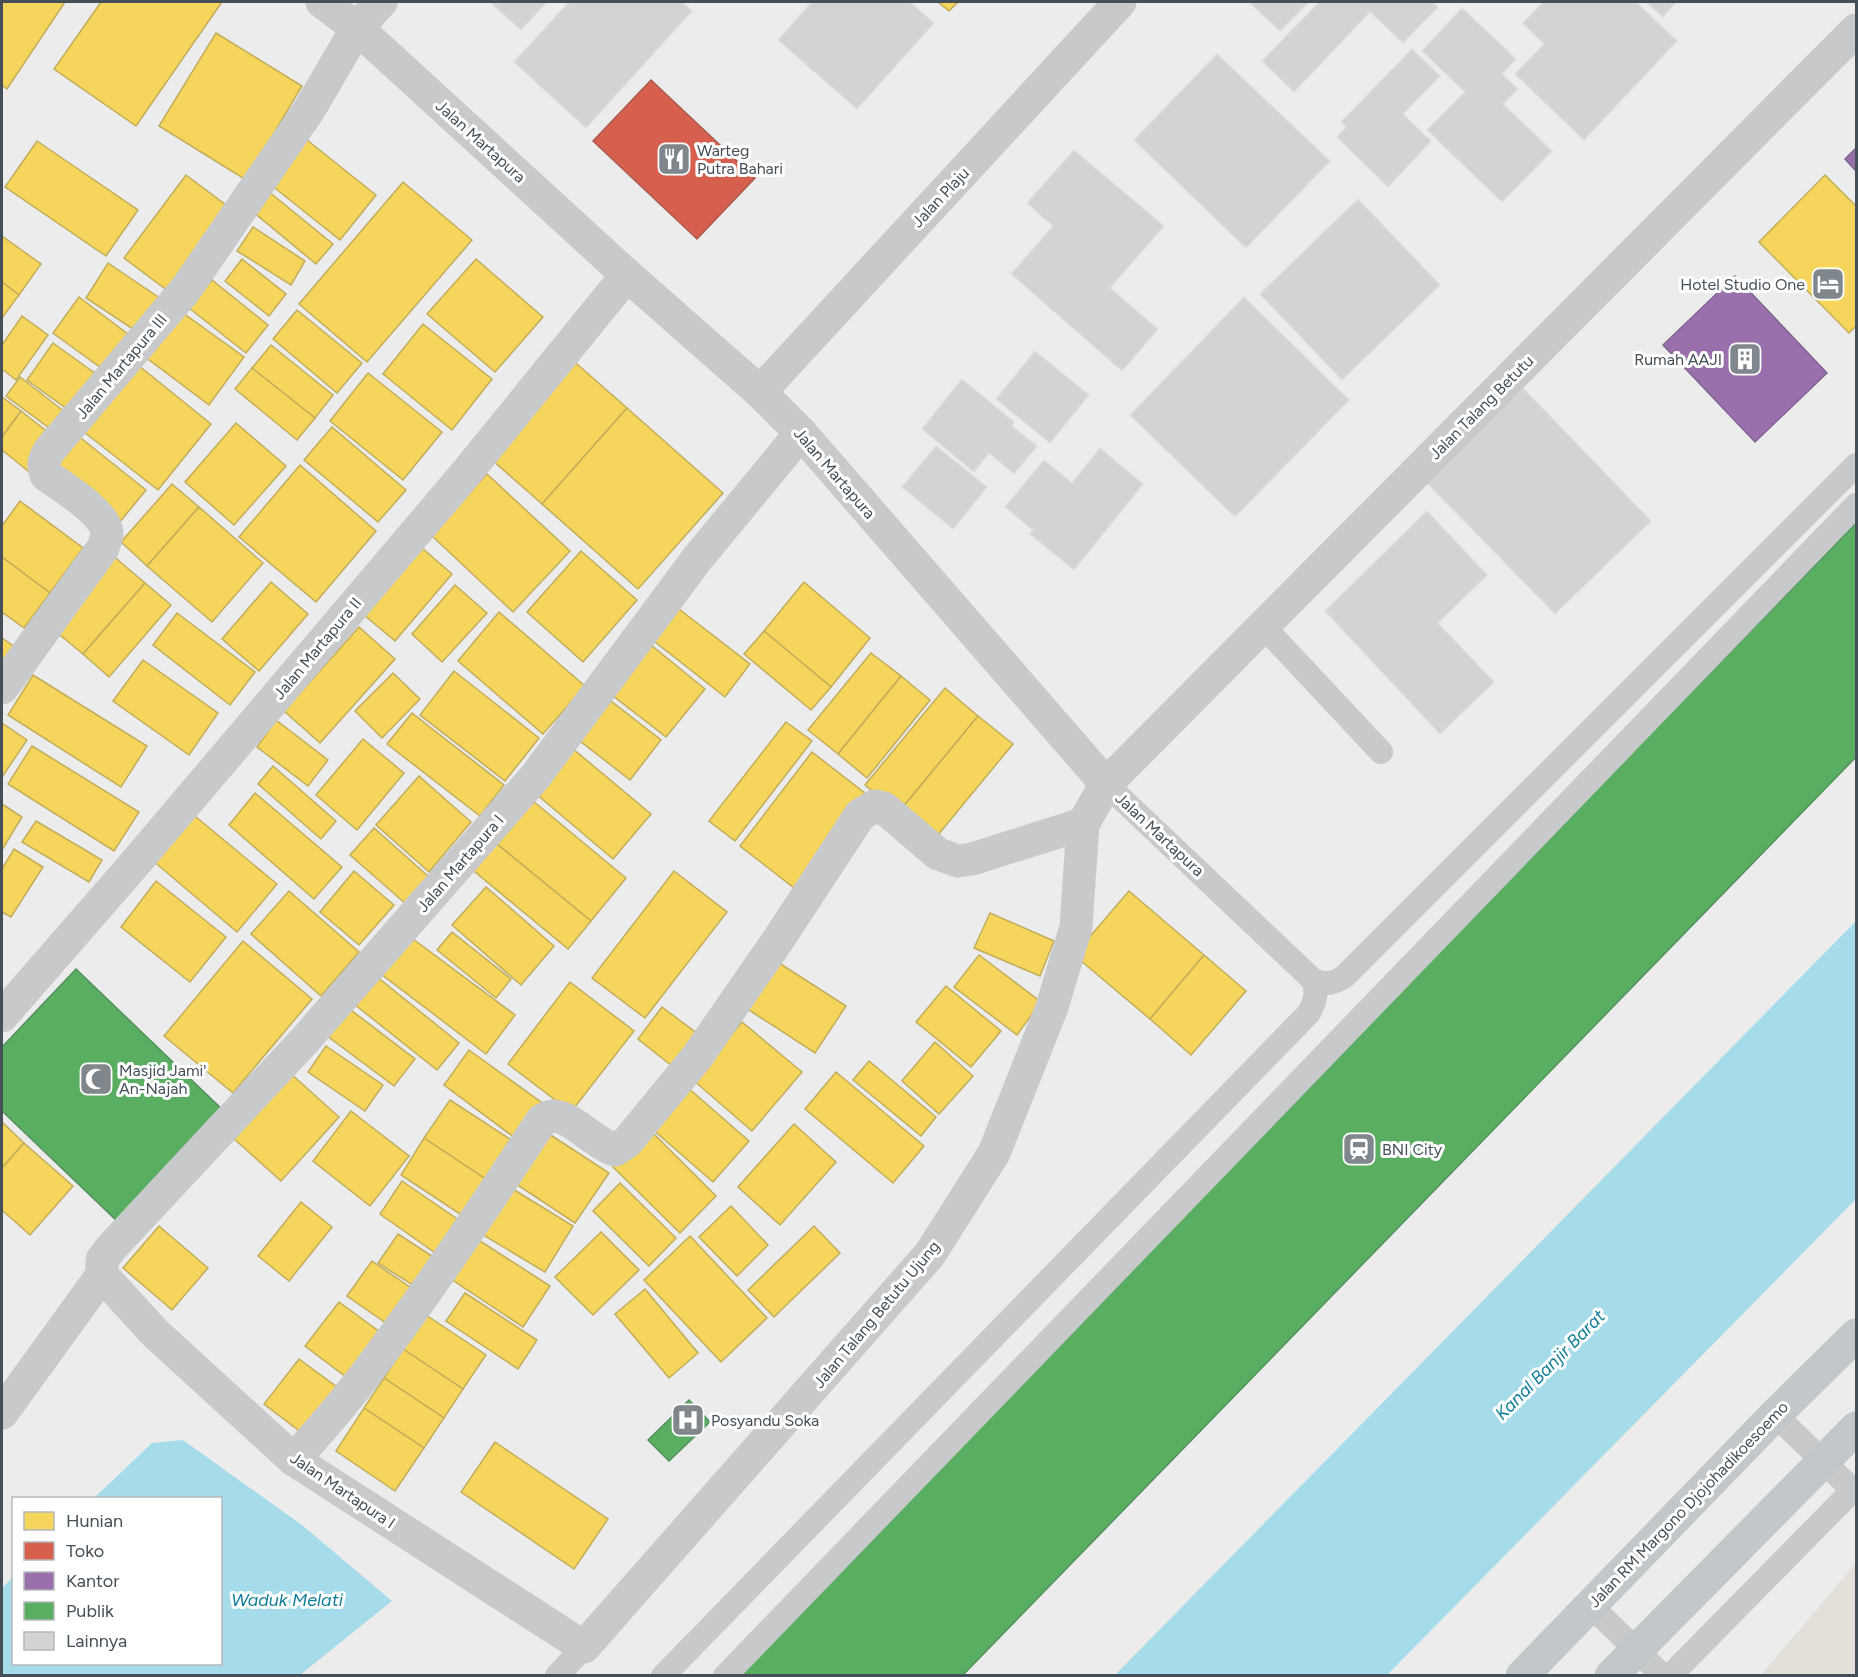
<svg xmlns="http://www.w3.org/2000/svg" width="1858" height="1677" font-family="Figtree,sans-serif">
<rect width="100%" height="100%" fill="#edecec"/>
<!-- commercial -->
<polygon fill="#e2e0d9" points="1856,1563 1856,1675 1761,1675"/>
<!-- water -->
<g fill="#a6dce9">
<polygon points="1856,921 1856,1199 1387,1675 1115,1675"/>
<polygon points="183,1440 302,1525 392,1601 300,1675 2,1675 2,1588 13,1577 14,1664 220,1664 220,1498 94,1498 152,1443"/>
</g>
<!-- homes -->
<g fill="#f6d55c" stroke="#c1ad5b" stroke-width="1.5">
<polygon points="2,2 65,2 7,89 2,85"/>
<polygon points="101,2 222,2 136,126 54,69"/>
<polygon points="938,2 958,2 949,11"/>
<polygon points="216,33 302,86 246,180 159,126"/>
<polygon points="307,140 376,195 340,240 271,185"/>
<polygon points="37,141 138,210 106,256 5,187"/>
<polygon points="186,175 234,211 172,294 124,258"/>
<polygon points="1825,175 1856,206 1856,326 1849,333 1759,242"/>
<polygon points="403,182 472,240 367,362 299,304"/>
<polygon points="268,191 333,244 316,264 252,211"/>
<polygon points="253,227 305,261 291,285 237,251"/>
<polygon points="2,236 41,264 19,295 2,282"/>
<polygon points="242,259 286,294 269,316 225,281"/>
<polygon points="476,259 543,317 495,372 427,314"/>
<polygon points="108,263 164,301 142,335 86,298"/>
<polygon points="212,280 268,325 246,353 189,308"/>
<polygon points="2,282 19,295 2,318"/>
<polygon points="79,297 133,338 108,373 53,333"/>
<polygon points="179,310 244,357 209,405 144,356"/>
<polygon points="297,310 362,363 337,393 273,339"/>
<polygon points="22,316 48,335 16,380 2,369 2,345"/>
<polygon points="423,324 492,379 452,430 383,374"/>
<polygon points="53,343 100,377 74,414 27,380"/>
<polygon points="271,345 333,395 315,418 252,368"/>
<polygon points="569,357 627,408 542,504 484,453"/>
<polygon points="138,365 211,424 158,490 84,432"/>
<polygon points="252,368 315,418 297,440 235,389"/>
<polygon points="368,373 442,432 403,480 330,421"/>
<polygon points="20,377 70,416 56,433 6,396"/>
<polygon points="2,397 21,411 2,437"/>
<polygon points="627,408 723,493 638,589 542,504"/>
<polygon points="21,411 54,437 28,471 2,450 2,437"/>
<polygon points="236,423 286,466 234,525 185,482"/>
<polygon points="332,427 406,490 378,522 304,460"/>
<polygon points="77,435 146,490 119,523 50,469"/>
<polygon points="300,465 376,531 316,602 239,537"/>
<polygon points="487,474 570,551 513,612 431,535"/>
<polygon points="172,484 199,507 147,566 121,542"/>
<polygon points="20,501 83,548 50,593 2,557 2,526"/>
<polygon points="199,507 263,563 212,622 147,566"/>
<polygon points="422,548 452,574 395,641 364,615"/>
<polygon points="581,551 637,600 583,662 527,612"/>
<polygon points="111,554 145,583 83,654 49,626"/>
<polygon points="2,557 50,593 24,628 2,612"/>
<polygon points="271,582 308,614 259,671 222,639"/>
<polygon points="804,582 870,638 831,687 764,631"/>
<polygon points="145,583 171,605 109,677 83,654"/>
<polygon points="455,585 487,613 442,662 412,634"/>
<polygon points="679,609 750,664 725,697 654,641"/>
<polygon points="499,612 585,686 543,734 458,661"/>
<polygon points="177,613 255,672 230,705 153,645"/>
<polygon points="359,627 395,659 320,743 284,711"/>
<polygon points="764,631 831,687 811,710 744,654"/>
<polygon points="2,638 15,647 2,668"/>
<polygon points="651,645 705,689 666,737 612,695"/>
<polygon points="871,653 901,676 838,754 808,730"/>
<polygon points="143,660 218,713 189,755 113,701"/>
<polygon points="454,671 539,738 505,781 420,715"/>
<polygon points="393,673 420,699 382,738 355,711"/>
<polygon points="33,675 147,746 121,787 8,715"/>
<polygon points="901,676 930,700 867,778 838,754"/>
<polygon points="945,688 978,716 898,813 865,785"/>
<polygon points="611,701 661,740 630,780 580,741"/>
<polygon points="412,713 504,785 480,816 387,744"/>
<polygon points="978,716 1013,744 933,841 898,813"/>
<polygon points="276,720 328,760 308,786 257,747"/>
<polygon points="786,722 812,741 735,841 709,821"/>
<polygon points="2,723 27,740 2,777"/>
<polygon points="363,739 404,773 357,830 316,795"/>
<polygon points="32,746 139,812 114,851 8,784"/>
<polygon points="572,748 651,814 613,859 535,793"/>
<polygon points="812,752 866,794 794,888 740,846"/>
<polygon points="273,766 336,821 321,839 258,784"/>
<polygon points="419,776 471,822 429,872 376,825"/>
<polygon points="255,793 342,867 314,899 229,825"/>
<polygon points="527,796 626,878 591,921 491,839"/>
<polygon points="2,804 22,817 2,850"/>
<polygon points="184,807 277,884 237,932 145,854"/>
<polygon points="36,821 102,860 89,882 22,842"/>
<polygon points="374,828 429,877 406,904 350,855"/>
<polygon points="491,839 591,921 568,949 469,867"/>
<polygon points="14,849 43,867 11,917 2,912 2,869"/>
<polygon points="354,871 394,905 359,945 320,912"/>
<polygon points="674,871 727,912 645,1018 592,978"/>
<polygon points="156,881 226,937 190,982 121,927"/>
<polygon points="486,887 554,946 521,985 452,925"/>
<polygon points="289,891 359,952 321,996 251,934"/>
<polygon points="1129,891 1204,955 1150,1019 1074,955"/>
<polygon points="990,913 1054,941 1040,976 974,948"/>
<polygon points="452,932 511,979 496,998 437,950"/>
<polygon points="409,936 515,1015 486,1054 381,974"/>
<polygon points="243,941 312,999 233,1093 164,1036"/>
<polygon points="979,955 1041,1002 1017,1035 954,987"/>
<polygon points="1204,955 1246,991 1191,1055 1150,1019"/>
<polygon points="776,961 846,1006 815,1053 746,1008"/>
<polygon points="376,976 459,1043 437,1070 354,1004"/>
<polygon points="570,982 634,1031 571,1112 508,1064"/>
<polygon points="946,986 1001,1031 971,1067 916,1022"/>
<polygon points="347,1007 415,1059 394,1086 326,1035"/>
<polygon points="662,1007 702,1037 677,1070 638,1039"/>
<polygon points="742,1022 802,1072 752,1131 693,1080"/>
<polygon points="935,1042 973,1076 939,1114 902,1081"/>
<polygon points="326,1046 383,1085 365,1111 308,1072"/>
<polygon points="469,1050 545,1105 519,1141 444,1085"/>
<polygon points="869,1061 936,1117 921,1136 853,1080"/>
<polygon points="836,1072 924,1146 893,1183 805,1109"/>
<polygon points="290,1073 339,1117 281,1181 233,1138"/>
<polygon points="687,1087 749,1141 713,1182 651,1128"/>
<polygon points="450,1100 516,1143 490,1182 424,1138"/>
<polygon points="351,1111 409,1156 370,1206 313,1161"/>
<polygon points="2,1122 24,1143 2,1168"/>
<polygon points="794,1124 836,1162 780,1225 738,1187"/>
<polygon points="650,1130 716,1196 680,1233 613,1167"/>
<polygon points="546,1132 609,1173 575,1223 513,1182"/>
<polygon points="424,1138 490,1182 466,1218 401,1175"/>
<polygon points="24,1143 73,1186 30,1235 2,1210 2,1168"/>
<polygon points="402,1181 463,1223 441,1257 380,1214"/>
<polygon points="620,1183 676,1238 649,1266 593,1211"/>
<polygon points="508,1186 573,1226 545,1272 480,1233"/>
<polygon points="301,1202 332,1227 289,1281 258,1256"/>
<polygon points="731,1206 768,1245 737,1276 699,1237"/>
<polygon points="159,1226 208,1268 172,1310 123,1268"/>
<polygon points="814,1226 840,1253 774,1317 748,1290"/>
<polygon points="601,1232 639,1270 593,1315 555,1277"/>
<polygon points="398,1234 438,1260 419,1289 378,1263"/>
<polygon points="690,1236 767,1318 721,1362 644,1280"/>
<polygon points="477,1239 550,1286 523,1327 451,1279"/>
<polygon points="372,1261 417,1292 393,1328 347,1296"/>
<polygon points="645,1289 698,1353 669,1378 615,1314"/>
<polygon points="465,1293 537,1340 518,1369 446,1321"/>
<polygon points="339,1302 384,1335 350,1380 305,1346"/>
<polygon points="426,1315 486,1355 463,1389 403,1349"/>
<polygon points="403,1349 463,1389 444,1418 384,1378"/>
<polygon points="299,1359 341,1390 306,1436 264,1404"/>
<polygon points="384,1378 444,1418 424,1448 364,1408"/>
<polygon points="364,1408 424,1448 395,1491 336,1451"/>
<polygon points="495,1442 608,1519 574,1569 461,1492"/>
</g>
<!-- shops -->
<polygon fill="#d6604d" stroke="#aa5b50" stroke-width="1.5" points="651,80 755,178 697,239 593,141"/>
<!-- offices -->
<g fill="#9970ab" stroke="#806692" stroke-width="1.5">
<polygon points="1856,148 1856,171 1845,159"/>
<polygon points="1735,276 1827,373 1755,442 1663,345"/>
</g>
<!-- public -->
<g fill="#5aae61" stroke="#53925e" stroke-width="1.5">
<polygon points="1856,523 1856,757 962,1676 733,1676"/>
<polygon points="76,969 226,1113 120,1224 2,1111 2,1047"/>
<polygon points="689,1400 710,1422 669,1461 648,1440"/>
</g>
<!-- building -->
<g fill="#d3d3d5" stroke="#dededf" stroke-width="1.5">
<polygon points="490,2 547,2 521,30"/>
<polygon points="569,2 682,2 692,11 586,128 514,62"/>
<polygon points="812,2 910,2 934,23 857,109 778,40"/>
<polygon points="1249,2 1309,2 1280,31"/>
<polygon points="1319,2 1433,2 1438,7 1403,43 1370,12 1294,92 1262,61"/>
<polygon points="1543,2 1636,2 1677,41 1584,140 1515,74 1544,44 1523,23"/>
<polygon points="1646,2 1676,2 1663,17"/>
<polygon points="1462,8 1516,59 1502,74 1518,89 1503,104 1552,151 1502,202 1427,130 1465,92 1422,51"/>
<polygon points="1412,49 1440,76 1403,114 1431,141 1388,187 1337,137 1346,127 1341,122"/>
<polygon points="1217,54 1330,161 1246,248 1134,140"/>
<polygon points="1074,150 1164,226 1110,288 1158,329 1122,371 1011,274 1053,226 1027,203"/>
<polygon points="1358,199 1440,285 1342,380 1260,294"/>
<polygon points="1244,297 1349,400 1235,517 1130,415"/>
<polygon points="1035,351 1089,395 1050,443 996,399"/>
<polygon points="962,379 1014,422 1012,426 1037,446 1014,474 989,453 974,472 922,429"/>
<polygon points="1523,388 1651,521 1555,614 1426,482"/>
<polygon points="936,446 987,487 953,529 902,487"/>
<polygon points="1100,448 1143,484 1074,570 1030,534 1033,530 1005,507 1044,460 1072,483"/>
<polygon points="1427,511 1487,575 1438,623 1494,682 1440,734 1325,611"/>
</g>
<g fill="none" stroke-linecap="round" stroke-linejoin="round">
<!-- lane -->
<g stroke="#c7c9cb" stroke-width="24">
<polyline points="1263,626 1381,752"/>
<path d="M1106,784L1313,980C1326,985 1332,984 1344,977L1856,465"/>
<polyline points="1775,1415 1856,1493"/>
<polyline points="1590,1605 1663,1676"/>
<polyline points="557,1676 584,1647"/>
<path d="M663,1676L1309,1013C1315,1001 1318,993 1313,980"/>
<polyline points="725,1676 1856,505"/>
<polyline points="1670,1676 1856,1487"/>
</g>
<!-- street -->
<g stroke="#c7c9cb" stroke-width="33">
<polyline points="322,2 357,28 627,275 760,392 801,433 1106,784"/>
<polyline points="760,392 1120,2"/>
<path d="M2,688L103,548C104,544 107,538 107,534C108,514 61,486 46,475C42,465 44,460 49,451L186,289L309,110L357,28L381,2"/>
<polyline points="2,1016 131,868 467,472 627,275"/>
<polyline points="102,1275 155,1333 294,1460 584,1647 930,1254 994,1153 1052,1007 1076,927 1083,824 1106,784 1856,30"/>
<polyline points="2,1413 102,1275 102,1260 111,1248 305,1040 535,777 697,559 801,433"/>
<path d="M294,1460C317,1433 341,1407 362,1379C426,1295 484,1208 542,1120C543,1119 551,1116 552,1116C571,1115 595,1144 615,1150L627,1142L697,1057L778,940L860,815L875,806L884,808L938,854L958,861L972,859L1083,824"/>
</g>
<!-- primary -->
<g stroke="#c2c7ca" stroke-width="33">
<polyline points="1522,1676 1775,1415 1856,1335"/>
<polyline points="1611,1676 1856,1428"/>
</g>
</g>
<!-- icons -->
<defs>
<symbol id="restaurant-square" viewBox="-11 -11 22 22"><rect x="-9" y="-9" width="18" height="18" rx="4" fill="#7f868c" stroke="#fff"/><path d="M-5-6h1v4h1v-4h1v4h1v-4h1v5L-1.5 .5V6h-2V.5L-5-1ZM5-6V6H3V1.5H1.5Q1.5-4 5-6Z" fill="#fff"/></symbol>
<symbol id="hotel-square" viewBox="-11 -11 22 22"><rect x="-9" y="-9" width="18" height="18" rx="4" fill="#7f868c" stroke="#fff"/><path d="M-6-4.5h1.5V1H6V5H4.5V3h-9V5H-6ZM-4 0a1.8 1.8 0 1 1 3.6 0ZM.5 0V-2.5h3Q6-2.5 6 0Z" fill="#fff"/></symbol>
<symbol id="building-square" viewBox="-11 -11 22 22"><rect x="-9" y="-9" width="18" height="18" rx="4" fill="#7f868c" stroke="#fff"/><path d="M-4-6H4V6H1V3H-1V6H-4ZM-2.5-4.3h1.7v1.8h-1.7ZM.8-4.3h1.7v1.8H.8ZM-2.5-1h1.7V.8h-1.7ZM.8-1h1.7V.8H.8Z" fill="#fff"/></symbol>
<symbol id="mosque-square" viewBox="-11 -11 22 22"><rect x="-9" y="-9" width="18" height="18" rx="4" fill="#7f868c" stroke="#fff"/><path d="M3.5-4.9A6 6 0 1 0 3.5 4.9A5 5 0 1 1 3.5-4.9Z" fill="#fff"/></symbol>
<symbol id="station-square" viewBox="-11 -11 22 22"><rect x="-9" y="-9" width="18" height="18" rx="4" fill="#7f868c" stroke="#fff"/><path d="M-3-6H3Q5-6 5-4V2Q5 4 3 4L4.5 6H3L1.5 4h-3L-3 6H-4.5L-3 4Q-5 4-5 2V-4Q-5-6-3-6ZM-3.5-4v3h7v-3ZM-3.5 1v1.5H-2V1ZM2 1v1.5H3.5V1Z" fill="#fff"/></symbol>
<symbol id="hospital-square" viewBox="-11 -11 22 22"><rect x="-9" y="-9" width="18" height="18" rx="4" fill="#7f868c" stroke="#fff"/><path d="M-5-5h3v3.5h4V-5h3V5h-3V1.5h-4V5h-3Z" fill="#fff"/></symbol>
</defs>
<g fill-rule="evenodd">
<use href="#restaurant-square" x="655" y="140" width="38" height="38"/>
<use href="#hotel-square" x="1809" y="265" width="38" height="38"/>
<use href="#building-square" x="1726" y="340" width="38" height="38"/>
<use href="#mosque-square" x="77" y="1060" width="38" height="38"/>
<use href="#station-square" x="1340" y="1130" width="38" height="38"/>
<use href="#hospital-square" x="669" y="1401" width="38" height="38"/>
</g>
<g text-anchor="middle" stroke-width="6" stroke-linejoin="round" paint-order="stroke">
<!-- street labels -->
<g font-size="16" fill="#444f58" stroke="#fff">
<text transform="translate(481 141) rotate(42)" y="6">Jalan Martapura</text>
<text transform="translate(940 197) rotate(-47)" y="6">Jalan Plaju</text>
<text transform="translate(121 366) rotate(-50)" y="6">Jalan Martapura III</text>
<text transform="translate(1481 407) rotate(-45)" y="6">Jalan Talang Betutu</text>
<text transform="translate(835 473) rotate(49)" y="6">Jalan Martapura</text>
<text transform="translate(317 648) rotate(-50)" y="6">Jalan Martapura II</text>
<text transform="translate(1160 834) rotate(43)" y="6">Jalan Martapura</text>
<text transform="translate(460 863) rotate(-49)" y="6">Jalan Martapura I</text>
<text transform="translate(876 1314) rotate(-50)" y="6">Jalan Talang Betutu Ujung</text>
<text transform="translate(343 1490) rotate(34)" y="6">Jalan Martapura I</text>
<text transform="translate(1688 1504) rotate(-46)" y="6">Jalan RM Margono Djojohadikoesoemo</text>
</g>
<!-- poi labels -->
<g font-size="16" fill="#444f58" stroke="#fff" text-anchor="start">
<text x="697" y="156">Warteg<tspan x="697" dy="18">Putra Bahari</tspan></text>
<text x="1805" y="290" text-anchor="end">Hotel Studio One</text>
<text x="1722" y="365" text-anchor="end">Rumah AAJI</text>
<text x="119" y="1076">Masjid Jami'<tspan x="119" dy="18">An-Najah</tspan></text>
<text x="1382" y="1155">BNI City</text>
<text x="711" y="1426">Posyandu Soka</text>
</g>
<!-- water labels -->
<g font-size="18" font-style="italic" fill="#107d98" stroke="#fff">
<text transform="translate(1550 1365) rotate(-45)" y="6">Kanal Banjir Barat</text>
<text x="287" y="1606">Waduk Melati</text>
</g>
</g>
<!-- border -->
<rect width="1858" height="1677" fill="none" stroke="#444f58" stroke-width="6"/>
<!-- legend -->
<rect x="12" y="1497" width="210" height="168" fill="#ffffff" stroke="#b4b9bc" stroke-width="1.5"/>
<rect x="24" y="1512" width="30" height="18" fill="#f6d55c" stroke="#b4b9bc" stroke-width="1.5"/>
<text x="66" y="1527" font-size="18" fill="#444f58">Hunian</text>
<rect x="24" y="1542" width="30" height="18" fill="#d6604d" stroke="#b4b9bc" stroke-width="1.5"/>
<text x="66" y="1557" font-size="18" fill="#444f58">Toko</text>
<rect x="24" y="1572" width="30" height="18" fill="#9970ab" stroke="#b4b9bc" stroke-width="1.5"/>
<text x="66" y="1587" font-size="18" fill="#444f58">Kantor</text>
<rect x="24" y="1602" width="30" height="18" fill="#5aae61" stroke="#b4b9bc" stroke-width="1.5"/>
<text x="66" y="1617" font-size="18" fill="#444f58">Publik</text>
<rect x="24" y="1632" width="30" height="18" fill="#d3d3d5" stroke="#b4b9bc" stroke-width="1.5"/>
<text x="66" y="1647" font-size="18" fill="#444f58">Lainnya</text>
</svg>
